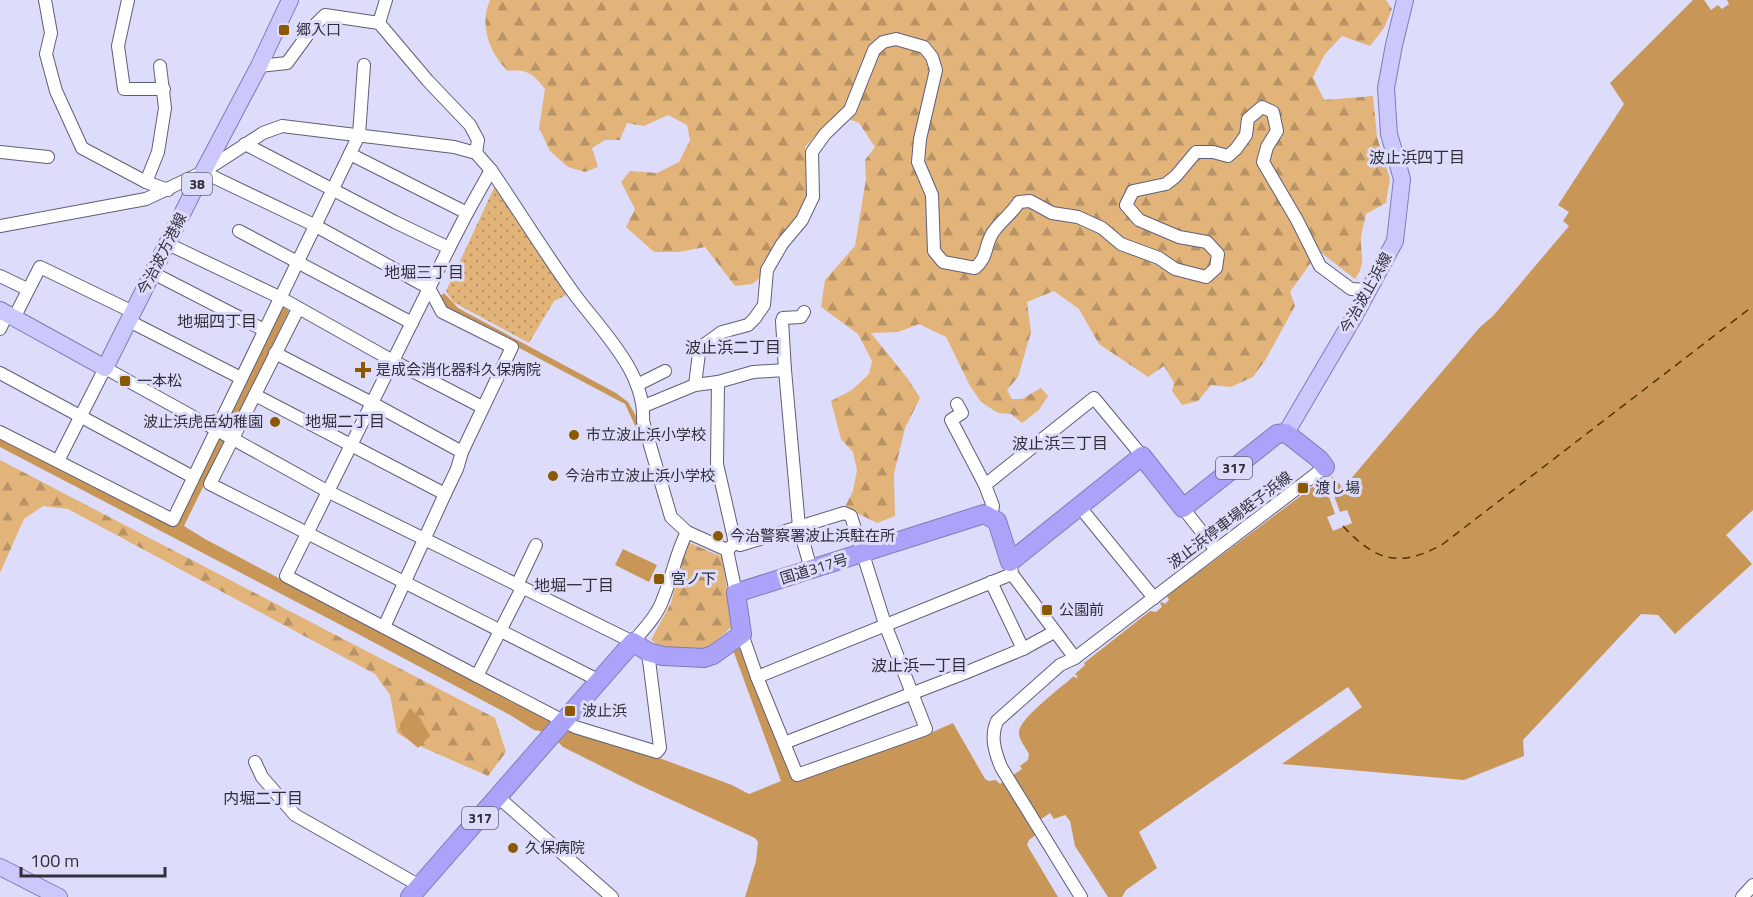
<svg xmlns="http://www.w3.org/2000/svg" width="1753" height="897" font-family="'Titillium Web','Noto Sans JP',sans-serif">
<defs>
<pattern id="forest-firs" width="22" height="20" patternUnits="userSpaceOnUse" patternTransform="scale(1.5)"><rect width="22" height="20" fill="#e3b47a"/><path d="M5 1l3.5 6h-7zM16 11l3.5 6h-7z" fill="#b89365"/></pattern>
<pattern id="park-dots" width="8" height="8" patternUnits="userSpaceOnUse" patternTransform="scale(1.5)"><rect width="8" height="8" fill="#e3b47a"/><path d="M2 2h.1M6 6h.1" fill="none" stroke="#b89365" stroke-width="1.8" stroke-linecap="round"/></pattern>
</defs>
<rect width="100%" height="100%" fill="#dddcfa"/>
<!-- forest -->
<g fill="url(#forest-firs)">
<path d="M490,0H1386L1392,9L1384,28L1370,46L1342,36L1325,54L1313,77L1324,100L1373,96L1377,137L1390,179L1386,203L1366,214C1365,221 1362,230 1361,237C1360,255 1367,262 1355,279L1319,251L1290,292L1295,306L1266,359L1253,377L1231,387L1211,385L1198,401L1182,405L1172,391L1174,383L1164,366L1148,377L1099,344L1079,309L1054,291L1027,302L1031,332L1018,377L1007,390L1012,399H1022L1041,388L1048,396L1039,410L1022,423L1011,414L998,413L981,402L970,386L946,337L919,324L898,332L871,333L908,379L920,398L905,428L894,474L895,516L877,523L845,507L853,491L857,470L853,452L841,439L831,401L852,390L869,374L872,361L858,334L821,307L825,280L855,246L866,179L865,160L875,147L859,123L836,114L805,147L807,195L798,215L793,240L776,265L752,284L735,286L705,247L679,252H654L626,227L635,209L621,182L630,171L657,173L679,162L690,140L687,125L668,115L644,126L627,123L620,140H605L592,148L598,167L585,172L568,167L550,151L539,128L545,89C533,74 528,69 508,71C489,53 479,25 490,0Z"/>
<polygon points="0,460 495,718 506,752 488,776 415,744 397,733 390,695 375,674 68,509 43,506 24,519 0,573"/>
<polygon points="688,542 722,557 733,626 704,651 665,650 651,640 671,603 683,554"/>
</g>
<!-- park -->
<polygon fill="url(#park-dots)" points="495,186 570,293 554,301 529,343 453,302 446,291"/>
<!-- water -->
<g fill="#c89757">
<path d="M1693,0H1704L1711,10L1718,5L1722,9L1729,4L1727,0H1753V510L1726,535L1752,564L1675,634L1658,615L1641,614L1523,740L1524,756L1464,780L1282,764L1362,707L1348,687L1139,832L1157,868L1126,890L1122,897H1108L1075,846L1070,821L1065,815L1054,819L1050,813L1032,825L1037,834L1029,840L1027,845L1058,897H745L756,861L758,842L755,838L639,785L563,747L558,742L540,731L534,730L510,715L360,635L0,447V435L175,521L281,306L289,311L184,526L205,539L568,731L643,752L732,785L749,794L781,781L733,650L741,648L797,776L928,734L953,723L985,779L989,781L996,780L1000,784L1022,769L1020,766L1028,760L1029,754C1026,748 1019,740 1019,733C1017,720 1063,686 1074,676L1075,678L1078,677L1075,674L1085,665L1084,663L1150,611L1156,612L1162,607L1160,603L1162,602L1165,604L1169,600L1167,596L1326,477L1332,476L1343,488L1480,327L1493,316L1569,226L1563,221L1569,212L1558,205L1624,104L1610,83Z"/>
<polygon points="444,293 458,308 616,393 628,402 643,428 638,432 625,404 444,308 439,297"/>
<polygon points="623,549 657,565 649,582 615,565"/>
<polygon points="410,708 420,718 430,736 418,748 401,733 400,724"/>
</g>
<!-- pier -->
<polygon fill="#dddcfa" points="1332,476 1332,490 1340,512 1347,510 1352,523 1333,531 1327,517 1335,514 1327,491 1326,477"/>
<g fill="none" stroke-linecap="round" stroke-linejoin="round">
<!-- ferry -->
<path stroke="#553400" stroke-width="1.5" stroke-dasharray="8 6" stroke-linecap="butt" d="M1343,526C1376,562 1401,568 1443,544L1753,306"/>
<defs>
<g id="minor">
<polyline points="45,0 51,33 46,54 56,91 82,148 146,182 168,190"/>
<polyline points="128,0 118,46 124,89 164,89"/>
<polyline points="379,23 386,0"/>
<polyline points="259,66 287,63 314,26 325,15 379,23 428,81 470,125 478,140 476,153"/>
<polyline points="245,144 395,222 449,248 286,576 477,676 522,588"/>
<polyline points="0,152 48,157"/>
<polyline points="350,154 467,213 449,248"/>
<polyline points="203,172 314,225 429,288 442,312 512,347 462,452 372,403 275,353"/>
<polyline points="146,182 158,152 165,108 160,66"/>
<polyline points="467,213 491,170"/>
<path d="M0,226L146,199L203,172L263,133L282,126L454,147L476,153L491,170C519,211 546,255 575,295C602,331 646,373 643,421L671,517L687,532L727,550L736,593"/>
<polyline points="239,231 412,323"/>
<polyline points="168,244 279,297 393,361 482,407"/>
<polyline points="153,273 264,330"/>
<polyline points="0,276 27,289"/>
<polyline points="298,309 210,484 598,680"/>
<polyline points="804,312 801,317 783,318 782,321 785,370 799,527 811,569"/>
<polyline points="14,318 40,267 133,312"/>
<polyline points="129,321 241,378"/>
<polyline points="0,329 7,314"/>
<polyline points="0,373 193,477"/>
<polyline points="718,382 717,464 735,543"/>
<polyline points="637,385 665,371"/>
<path d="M695,385L699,353L701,347L722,332L748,325L755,318L764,305L767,270L782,244L802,220L813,197L812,152L825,134L850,110L874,50L883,42L896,39L924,47L932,57L936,70L920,139L918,162L932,195L934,251L943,262L975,268C988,257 984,248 992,234C999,222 1011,215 1019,202L1030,201L1052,213L1078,217L1102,228L1121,244L1159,258L1175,269L1206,277L1216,268L1218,254L1207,242L1179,237L1139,220L1126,205L1133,191L1166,184L1176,176L1196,152H1213L1228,156L1236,149L1246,135L1248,119L1262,107L1273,112L1277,131L1267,147L1263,162L1297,220L1320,266L1351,289L1369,290"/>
<polyline points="255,395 445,494 384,627"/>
<polyline points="957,404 962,413 951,420 985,485"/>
<polyline points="644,406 695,385 718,382 753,372 785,370"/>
<polyline points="0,432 173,520 359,135 364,65"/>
<path d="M58,461L105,368L327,491L633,642C644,629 657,616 663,599C672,577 676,553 687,532"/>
<polyline points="445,494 457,469 462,452"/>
<polyline points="1079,506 1154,598"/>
<polyline points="1183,508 1216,550"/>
<polyline points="991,517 993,506 985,485 1094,398 1142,456"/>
<polyline points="727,550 735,543 740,545 844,513 851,516 885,624 926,729 797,775 757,677 742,634"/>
<polyline points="1011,566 1012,574 1075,658"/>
<polyline points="991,582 1023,649"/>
<polyline points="517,585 536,545"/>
<polyline points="477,676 575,727 657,752 660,748 648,652"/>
<polyline points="757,677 1012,574"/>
<polyline points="784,743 965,673 1023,649 1054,632"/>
<polyline points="255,762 262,777 295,815 420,886"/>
<polyline points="498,797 612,897"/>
<path d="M1081,897L1001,767C995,752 990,737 997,721L1060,665L1075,658L1325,467"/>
<polyline points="1742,897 1753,885"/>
</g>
<g id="major">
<polyline points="0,310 105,368 203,172 259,66 290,0"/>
<polyline points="1286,433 1354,317 1395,241 1402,179 1389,134 1386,88 1394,45 1405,0"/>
<polyline points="0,867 59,897"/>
</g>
<polyline id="highway" points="410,897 633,642 648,652 663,656 704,658 713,655 742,634 736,593 984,514 997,521 1010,562 1142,456 1183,508 1277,434 1286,433 1319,459 1325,467"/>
</defs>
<!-- minor casing -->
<use href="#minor" stroke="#5f5e77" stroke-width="14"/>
<!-- major casing -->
<use href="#major" stroke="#807bb7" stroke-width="18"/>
<!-- highway casing -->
<use href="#highway" stroke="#807bb7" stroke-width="20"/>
<!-- minor -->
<use href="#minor" stroke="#fff" stroke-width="12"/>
<!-- major -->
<use href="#major" stroke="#cdc8fc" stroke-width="16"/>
<!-- highway -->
<use href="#highway" stroke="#aba3fa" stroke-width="18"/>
</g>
<!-- markers -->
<g fill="#8a5901" stroke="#dddcfa" stroke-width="2">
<rect x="278" y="24" width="12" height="12" rx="3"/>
<path d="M360 361h6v6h6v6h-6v6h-6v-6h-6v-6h6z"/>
<rect x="119" y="375" width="12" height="12" rx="3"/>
<circle cx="275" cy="422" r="6"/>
<circle cx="574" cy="435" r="6"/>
<circle cx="553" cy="476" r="6"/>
<rect x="1297" y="482" width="12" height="12" rx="3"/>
<circle cx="718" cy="536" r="6"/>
<rect x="653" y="573" width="12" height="12" rx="3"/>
<rect x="1041" y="604" width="12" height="12" rx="3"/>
<rect x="564" y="705" width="12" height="12" rx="3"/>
<circle cx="513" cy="848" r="6"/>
</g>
<g text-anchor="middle" stroke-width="6" stroke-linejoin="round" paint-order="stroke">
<!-- shield labels -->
<g fill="#dddcfa" stroke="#646474" stroke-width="1.5">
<rect x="182" y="173" width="30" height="22" rx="4.5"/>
<rect x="1216" y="457" width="36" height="22" rx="4.5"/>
<rect x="462" y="807" width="36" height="22" rx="4.5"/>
</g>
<g font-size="14" font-weight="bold" fill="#30303b">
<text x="197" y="189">38</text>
<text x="1234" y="473">317</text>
<text x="480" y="823">317</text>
</g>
<!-- poi labels -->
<g font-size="15" fill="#30303b" stroke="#dddcfa" text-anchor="start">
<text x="296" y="35">郷入口</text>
<text x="376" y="375">是成会消化器科久保病院</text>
<text x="137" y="386">一本松</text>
<text x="263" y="427" text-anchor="end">波止浜虎岳幼稚園</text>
<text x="586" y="440">市立波止浜小学校</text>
<text x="565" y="481">今治市立波止浜小学校</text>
<text x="1315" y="493">渡し場</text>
<text x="730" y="541">今治警察署波止浜駐在所</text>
<text x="671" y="584">宮ノ下</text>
<text x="1059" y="615">公園前</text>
<text x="582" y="716">波止浜</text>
<text x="525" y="853">久保病院</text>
</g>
<!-- street labels -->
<g font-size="15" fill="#30303b" stroke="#dddcfa">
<text transform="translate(162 254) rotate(-63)" y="5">今治波方港線</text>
<text transform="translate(1366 293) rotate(-61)" y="5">今治波止浜線</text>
<text transform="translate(1230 520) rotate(-37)" y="5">波止浜停車場蛭子浜線</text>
<text transform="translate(814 569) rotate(-17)" y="5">国道317号</text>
</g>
<!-- neighbourhood labels -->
<g font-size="16" fill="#30303b" stroke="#dddcfa">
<text x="1417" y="163">波止浜四丁目</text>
<text x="424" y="278">地堀三丁目</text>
<text x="217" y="327">地堀四丁目</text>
<text x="733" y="353">波止浜二丁目</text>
<text x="345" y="427">地堀二丁目</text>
<text x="1060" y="449">波止浜三丁目</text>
<text x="574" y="591">地堀一丁目</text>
<text x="919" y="671">波止浜一丁目</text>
<text x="263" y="804">内堀二丁目</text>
</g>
</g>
<!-- scale -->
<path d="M21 867v9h144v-9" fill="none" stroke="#30303b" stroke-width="3"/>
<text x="30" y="867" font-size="18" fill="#30303b" stroke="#dddcfa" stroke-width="4.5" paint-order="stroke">100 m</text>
</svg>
